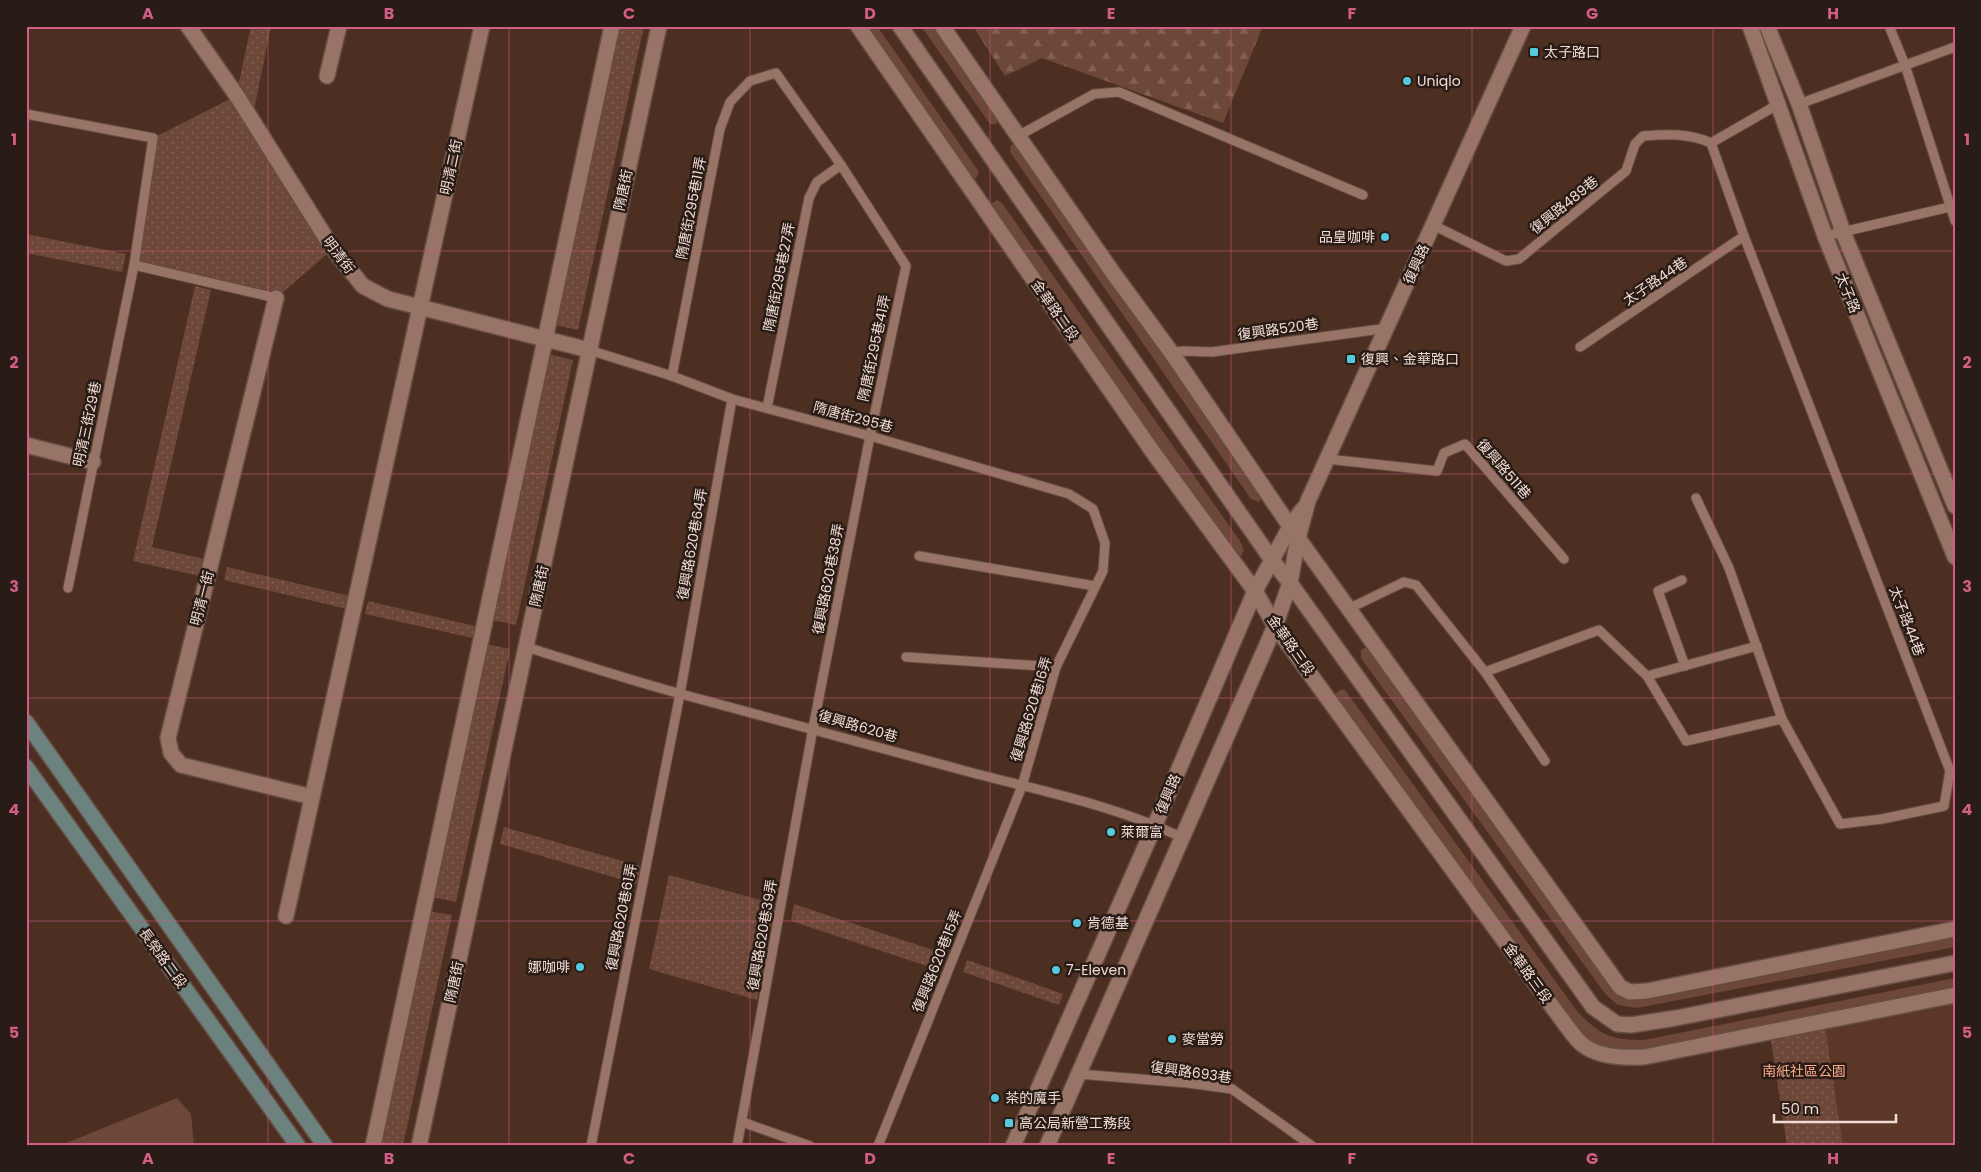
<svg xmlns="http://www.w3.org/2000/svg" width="1981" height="1172" font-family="Poppins,'Noto Sans TC',sans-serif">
<defs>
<pattern id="forest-firs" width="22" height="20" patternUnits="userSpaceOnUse" patternTransform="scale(1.25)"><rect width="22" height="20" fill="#6d4738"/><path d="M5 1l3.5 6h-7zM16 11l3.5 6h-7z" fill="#826154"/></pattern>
<pattern id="park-dots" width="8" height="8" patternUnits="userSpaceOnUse" patternTransform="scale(1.25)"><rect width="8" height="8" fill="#6d4738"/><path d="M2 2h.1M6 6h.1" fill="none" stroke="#826154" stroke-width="1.8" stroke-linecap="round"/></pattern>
</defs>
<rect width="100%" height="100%" fill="#4d2f22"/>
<!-- built -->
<polygon fill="#5c3728" points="1955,1001 1955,1146 1843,1146 1825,1025"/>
<!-- grass -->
<g fill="#6d4738">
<polygon points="863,26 877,26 979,172 976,178 971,179"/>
<polygon points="921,26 938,26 999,120 996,124 990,124"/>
<polygon points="1015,143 1261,491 1262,497 1259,502 1251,499 1010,152 1011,145"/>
<polygon points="997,200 1002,203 1240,541 1244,550 1241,556 1235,556 991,207 992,203"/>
<polygon points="1368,646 1618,993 1955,935 1955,947 1637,1008 1618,1005 1606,995 1361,658 1361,650"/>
<path d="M1342,689L1345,690L1577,1011C1600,1035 1610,1040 1644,1040L1955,978V990L1660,1049C1631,1051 1610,1053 1583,1038L1335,697V694Z"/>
<polygon points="177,1098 191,1114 194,1146 59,1146"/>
</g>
<!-- forest -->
<polygon fill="url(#forest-firs)" points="973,26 1263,26 1223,123 1042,58 1005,76"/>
<!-- park -->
<g fill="url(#park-dots)">
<polygon points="251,26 271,26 252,120 333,249 276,298 134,265 153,138 236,96"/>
<polygon points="618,26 644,26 578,330 555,325"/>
<polygon points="26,234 126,254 122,272 26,253"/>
<polygon points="195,286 211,290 152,547 208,560 204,577 133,561"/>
<polygon points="548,354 573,360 516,625 492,620"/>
<polygon points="227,567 350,596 347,609 224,580"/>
<polygon points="368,601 479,627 477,639 365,614"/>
<polygon points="486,644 510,649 456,902 432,897"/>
<polygon points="504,827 640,866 637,884 500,844"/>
<polygon points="669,875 775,904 757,1000 649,969"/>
<polygon points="794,904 942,953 936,969 791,921"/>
<polygon points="428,911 452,915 403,1146 378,1146"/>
<polygon points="967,960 1063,994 1059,1005 963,972"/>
<polygon points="1825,1025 1843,1146 1787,1146 1770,1034"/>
</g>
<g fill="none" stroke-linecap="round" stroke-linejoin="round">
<defs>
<g id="service">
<polyline points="1889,26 1905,65 1955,221"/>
<polyline points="1799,104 1955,47"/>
<polyline points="26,114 153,138 134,265 68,588"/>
<polyline points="1018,136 1094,94 1119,92 1363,195"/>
<polyline points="1711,143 1744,236 1950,771 1944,806 1882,819 1840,824 1782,719"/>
<path d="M1433,225L1506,261L1519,259L1626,171L1635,144L1643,136C1668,134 1689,133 1711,143L1777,105"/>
<polyline points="1825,236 1954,206"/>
<polyline points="134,265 276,298"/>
<polyline points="1580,347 1744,236"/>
<polyline points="589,350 672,376 732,399 870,436 1069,494 1093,509 1105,543 1103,571 1056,667 1022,786 878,1146"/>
<polyline points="1171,352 1184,351 1212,352 1388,328"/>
<polyline points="672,376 720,129 730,102 750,81 776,73 841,165 906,266 870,436 813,728 737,1146"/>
<polyline points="767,408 809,198 817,182 841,165"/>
<polyline points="1327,459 1437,471 1444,453 1465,444 1564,559"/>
<polyline points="919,556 1095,586"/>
<polyline points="1682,580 1658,591 1685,666"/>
<polyline points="1348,609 1404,582 1416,585 1485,672 1599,630 1647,676 1686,741 1782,719 1729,568 1696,498"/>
<path d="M526,647C578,663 629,680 681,694C775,720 869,744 962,770C1036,790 1112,804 1181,837"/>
<polyline points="906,657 1056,667"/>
<polyline points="1485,672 1545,761"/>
<polyline points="1647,676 1757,646"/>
<polyline points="1079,1074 1188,1083 1232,1089 1312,1146"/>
<polyline points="742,1122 810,1146"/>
<polyline points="591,1146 680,694 732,399"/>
</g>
<g id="minor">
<polyline points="188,26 237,96 333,249 363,286 388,299 589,350"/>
<path d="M858,26L1155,455L1255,591L1275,626L1565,1024C1571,1031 1576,1040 1583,1045C1598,1057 1625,1058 1644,1057L1955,995"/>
<polyline points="942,26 1111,270 1171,352 1298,538 1620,987 1630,992 1647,991 1955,929"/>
<polyline points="327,76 339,26"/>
<polyline points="276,298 168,738 171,753 181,765 312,797"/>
<polyline points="26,445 93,462"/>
<polyline points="286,916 482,26"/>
<polyline points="373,1146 612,26"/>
</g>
<g id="tertiary">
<polyline points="900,26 1272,560 1290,583 1593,1007 1617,1024 1631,1025 1676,1018 1955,963"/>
<polyline points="1750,26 1825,236 1955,557"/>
<polyline points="1767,26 1799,104 1843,232 1955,506"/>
<polyline points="419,1146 659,26"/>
<polyline points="1013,1146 1155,825 1255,591 1291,525 1303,509"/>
<polyline points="1047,1146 1275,626 1290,583 1298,538 1308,501 1523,26"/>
</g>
<g id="secondary">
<polyline points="26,722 325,1146"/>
<polyline points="26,767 298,1146"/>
</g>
</defs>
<!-- service casing -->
<use href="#service" stroke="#664d43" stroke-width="11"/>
<!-- minor casing -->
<use href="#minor" stroke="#664d43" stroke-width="18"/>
<!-- tertiary casing -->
<use href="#tertiary" stroke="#664d43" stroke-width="18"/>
<!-- secondary casing -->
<use href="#secondary" stroke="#664d43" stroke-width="18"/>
<!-- service -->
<use href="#service" stroke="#977466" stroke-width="9"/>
<!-- minor -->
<use href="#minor" stroke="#977466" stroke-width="15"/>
<!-- tertiary -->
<use href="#tertiary" stroke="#977466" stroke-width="15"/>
<!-- secondary -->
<use href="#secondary" stroke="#6b827e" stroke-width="15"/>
</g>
<!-- grid -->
<path fill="none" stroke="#d25d85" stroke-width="1" stroke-opacity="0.55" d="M268,26V1146M509,26V1146M750,26V1146M990,26V1146M1231,26V1146M1472,26V1146M1713,26V1146M26,251H1955M26,474H1955M26,698H1955M26,921H1955"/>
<!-- markers -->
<g fill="#55cade" stroke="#291b15" stroke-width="2">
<rect x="1529" y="47" width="10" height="10" rx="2.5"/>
<circle cx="1407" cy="81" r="5"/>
<circle cx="1385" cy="237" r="5"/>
<rect x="1346" y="354" width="10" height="10" rx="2.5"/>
<circle cx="1111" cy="832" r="5"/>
<circle cx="1077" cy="923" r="5"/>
<circle cx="580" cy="967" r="5"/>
<circle cx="1056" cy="970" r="5"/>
<circle cx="1172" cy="1039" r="5"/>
<circle cx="995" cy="1098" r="5"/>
<rect x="1004" y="1118" width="10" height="10" rx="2.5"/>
</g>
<g text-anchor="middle" stroke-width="5" stroke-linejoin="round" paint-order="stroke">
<!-- poi labels -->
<g font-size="14" fill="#f0dcd4" stroke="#291b15" text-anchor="start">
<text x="1544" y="57">太子路口</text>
<text x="1417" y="86">Uniqlo</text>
<text x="1375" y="242" text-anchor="end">品皇咖啡</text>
<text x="1361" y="364">復興、金華路口</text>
<text x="1121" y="837">萊爾富</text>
<text x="1087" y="928">肯德基</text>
<text x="570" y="972" text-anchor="end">娜咖啡</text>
<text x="1066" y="975">7-Eleven</text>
<text x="1182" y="1044">麥當勞</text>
<text x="1005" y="1103">茶的魔手</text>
<text x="1019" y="1128">高公局新營工務段</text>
</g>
<!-- street labels -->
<g font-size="14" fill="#f0dcd4" stroke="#291b15">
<text transform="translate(451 167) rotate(-78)" y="5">明清二街</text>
<text transform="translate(623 190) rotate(-78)" y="5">隋唐街</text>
<text transform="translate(1564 205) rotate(-39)" y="5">復興路489巷</text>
<text transform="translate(691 208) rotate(-79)" y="5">隋唐街295巷11弄</text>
<text transform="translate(339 255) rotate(53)" y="5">明清街</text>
<text transform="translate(1416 264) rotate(-66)" y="5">復興路</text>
<text transform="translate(779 277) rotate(-79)" y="5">隋唐街295巷27弄</text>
<text transform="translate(1655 281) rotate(-34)" y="5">太子路44巷</text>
<text transform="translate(1848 293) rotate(68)" y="5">太子路</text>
<text transform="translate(1055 310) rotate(55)" y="5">金華路二段</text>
<text transform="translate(1278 329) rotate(-8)" y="5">復興路520巷</text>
<text transform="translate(874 348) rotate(-78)" y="5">隋唐街295巷41弄</text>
<text transform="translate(853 417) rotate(15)" y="5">隋唐街295巷</text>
<text transform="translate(87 424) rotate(-78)" y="5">明清三街29巷</text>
<text transform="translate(1504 469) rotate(49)" y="5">復興路511巷</text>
<text transform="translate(692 544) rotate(-80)" y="5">復興路620巷64弄</text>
<text transform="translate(828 579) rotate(-79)" y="5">復興路620巷38弄</text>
<text transform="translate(539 586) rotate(-78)" y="5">隋唐街</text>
<text transform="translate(202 598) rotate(-76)" y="5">明清一街</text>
<text transform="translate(1907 621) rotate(69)" y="5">太子路44巷</text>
<text transform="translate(1291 645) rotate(55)" y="5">金華路三段</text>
<text transform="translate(1031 709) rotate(-73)" y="5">復興路620巷16弄</text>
<text transform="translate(858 726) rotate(16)" y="5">復興路620巷</text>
<text transform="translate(1168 794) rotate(-67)" y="5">復興路</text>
<text transform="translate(621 917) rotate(-79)" y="5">復興路620巷61弄</text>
<text transform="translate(762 935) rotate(-80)" y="5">復興路620巷39弄</text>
<text transform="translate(163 958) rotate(54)" y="5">長榮路二段</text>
<text transform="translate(937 961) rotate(-68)" y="5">復興路620巷15弄</text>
<text transform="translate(1528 973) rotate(54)" y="5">金華路三段</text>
<text transform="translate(454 982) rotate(-78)" y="5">隋唐街</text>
<text transform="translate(1191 1072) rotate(8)" y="5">復興路693巷</text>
</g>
<!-- park labels -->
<g font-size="14" fill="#fbab8a" stroke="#291b15">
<text x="1804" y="1076">南紙社區公園</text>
</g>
</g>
<!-- border -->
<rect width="1981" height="1172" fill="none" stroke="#291b15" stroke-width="55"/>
<!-- scale -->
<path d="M1774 1114v8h122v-8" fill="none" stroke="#f0dcd4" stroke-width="2.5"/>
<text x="1781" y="1114" font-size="15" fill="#f0dcd4" stroke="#291b15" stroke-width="4" paint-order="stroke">50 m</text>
<rect x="28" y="28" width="1926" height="1116" fill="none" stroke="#d25d85" stroke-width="2"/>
<g font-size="16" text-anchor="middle" font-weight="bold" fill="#d25d85">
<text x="148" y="19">A</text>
<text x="389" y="19">B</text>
<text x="629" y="19">C</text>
<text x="870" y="19">D</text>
<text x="1111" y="19">E</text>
<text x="1352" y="19">F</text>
<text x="1592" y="19">G</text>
<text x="1833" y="19">H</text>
<text x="14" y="145">1</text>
<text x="1967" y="145">1</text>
<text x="14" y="368">2</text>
<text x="1967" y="368">2</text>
<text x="14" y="592">3</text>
<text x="1967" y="592">3</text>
<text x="14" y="815">4</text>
<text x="1967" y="815">4</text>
<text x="14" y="1038">5</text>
<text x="1967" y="1038">5</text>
<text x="148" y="1164">A</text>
<text x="389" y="1164">B</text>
<text x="629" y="1164">C</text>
<text x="870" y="1164">D</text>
<text x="1111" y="1164">E</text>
<text x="1352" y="1164">F</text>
<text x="1592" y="1164">G</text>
<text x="1833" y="1164">H</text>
</g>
</svg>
